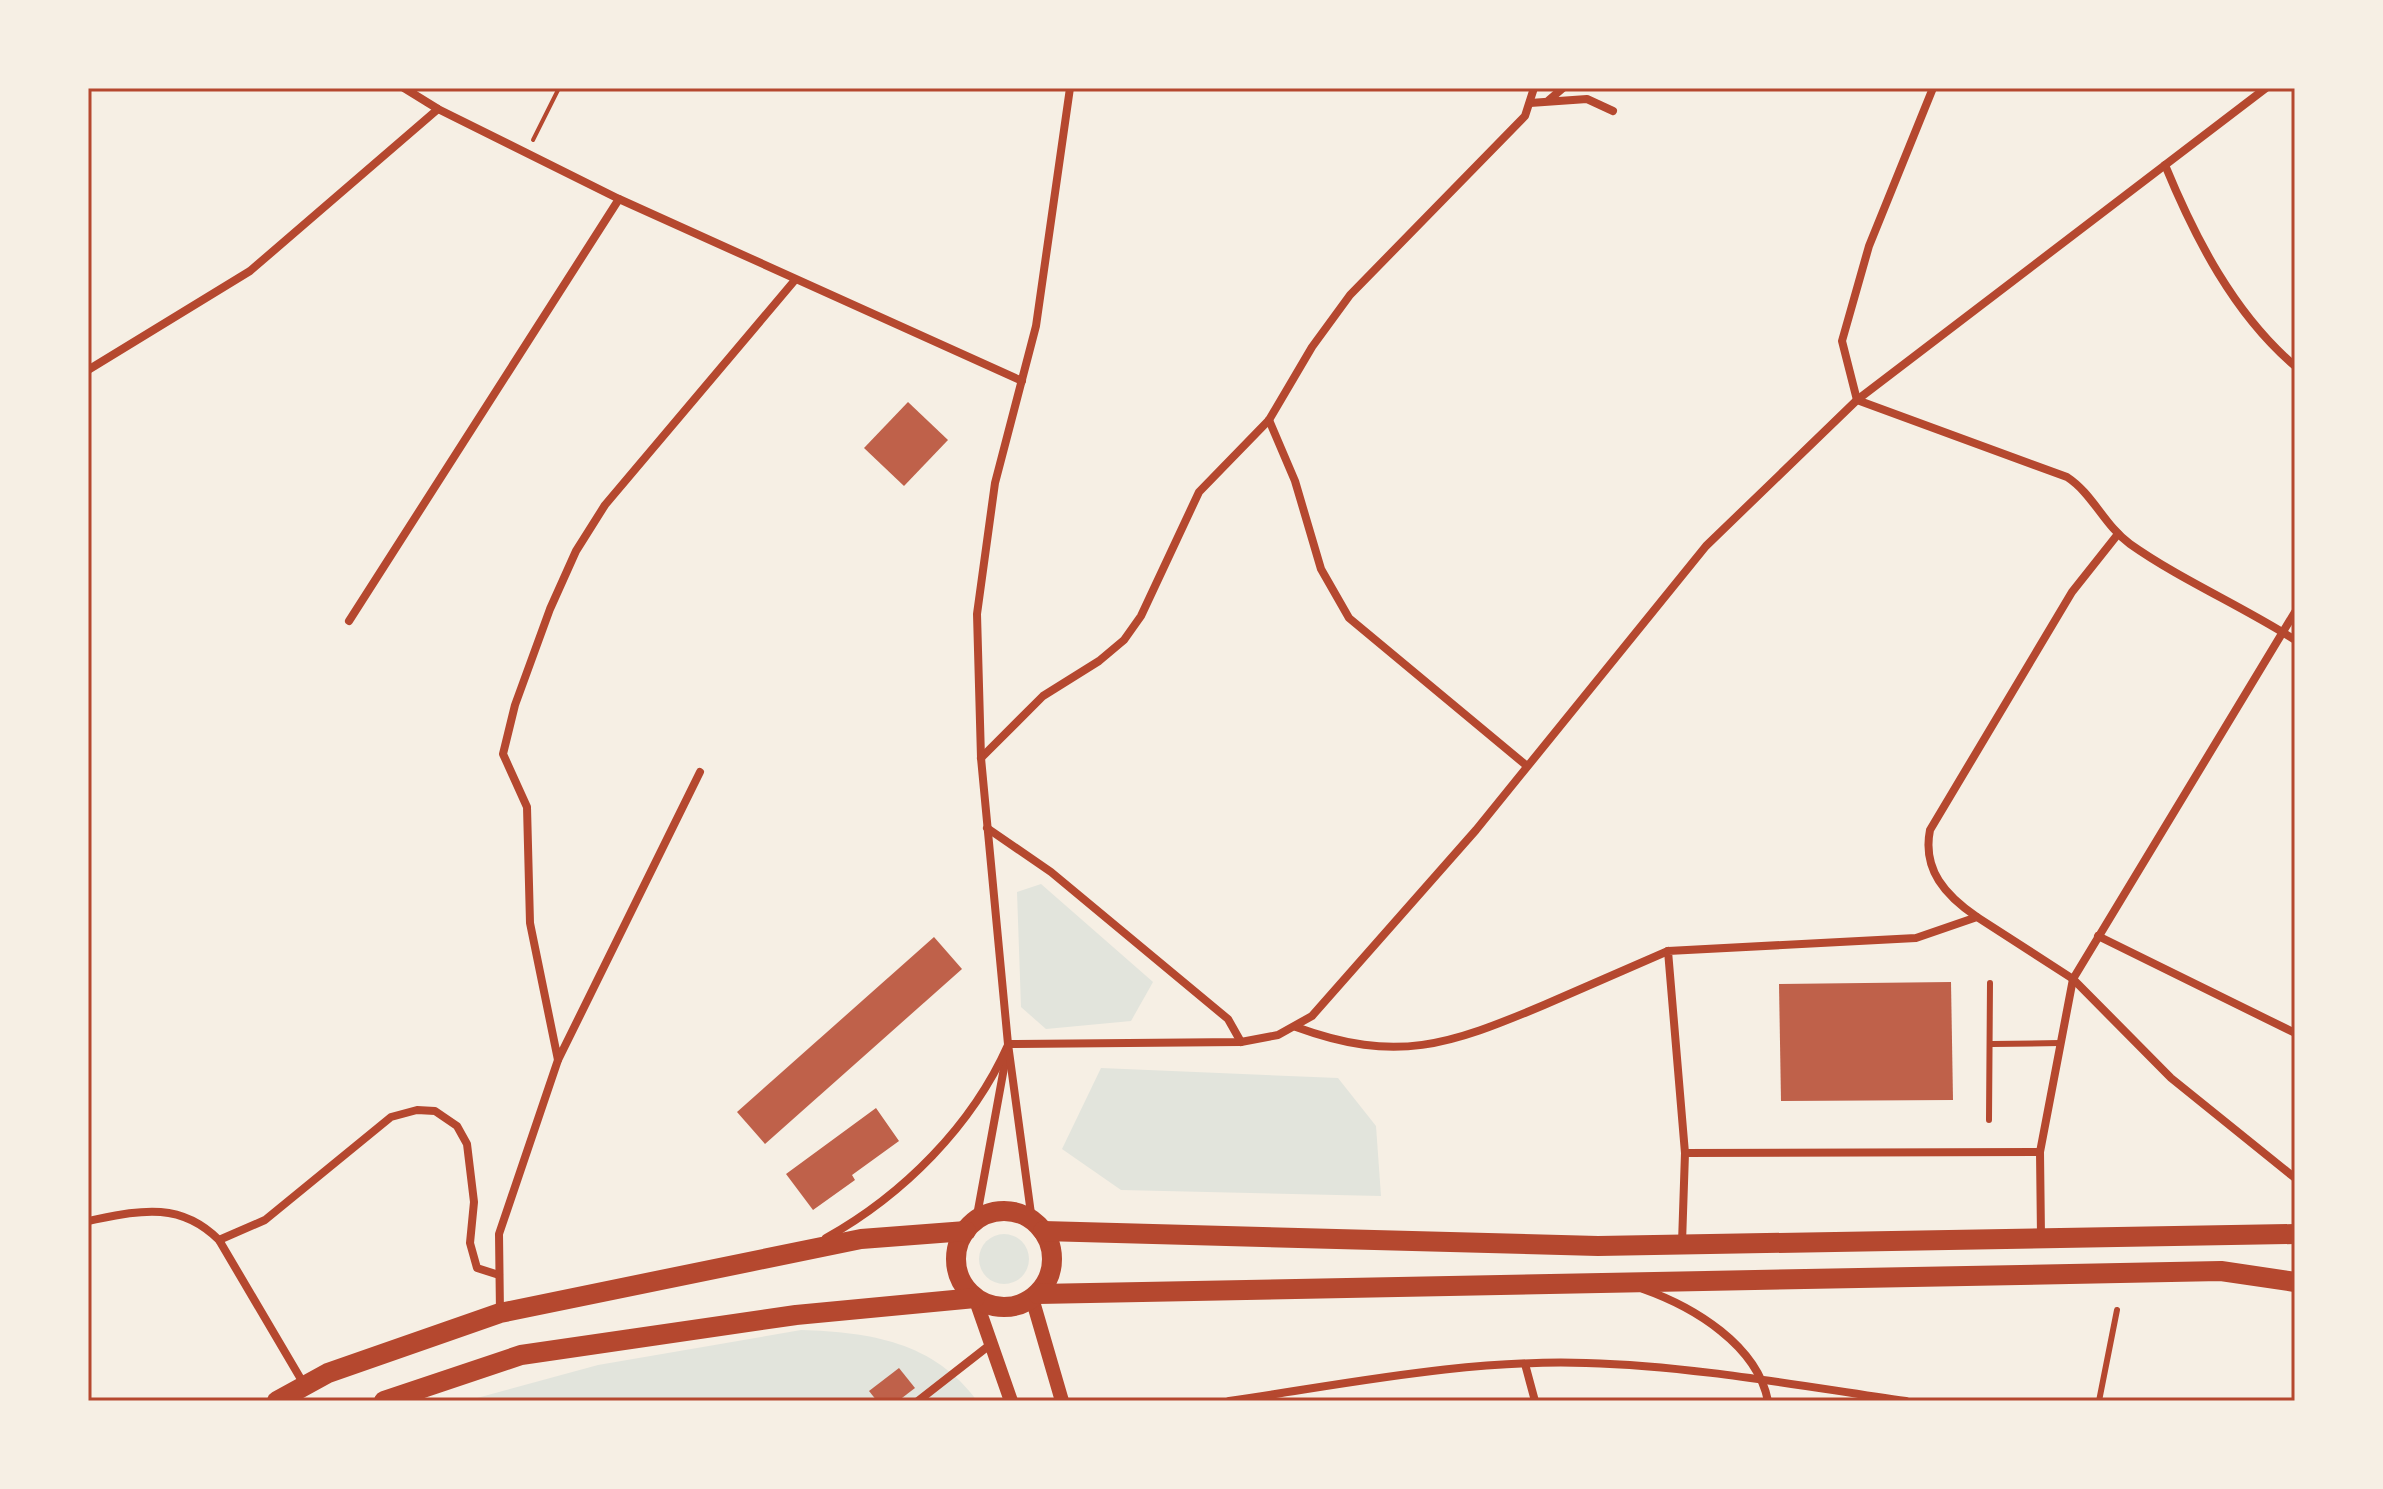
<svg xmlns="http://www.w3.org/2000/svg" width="2383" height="1489" font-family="Poppins,sans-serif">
<rect width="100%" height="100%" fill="#f6efe4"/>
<!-- green -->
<g fill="#e2e4dc">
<polygon points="1041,884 1153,982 1131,1021 1046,1029 1021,1007 1017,892"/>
<polygon points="1101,1068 1338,1078 1376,1126 1381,1196 1121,1190 1062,1149"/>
<circle cx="1004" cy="1259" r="25"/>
<path d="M801,1330C870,1332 934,1342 977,1401H466L598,1365Z"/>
</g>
<!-- building -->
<g fill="#bf614a">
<polygon points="908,402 948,440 904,486 864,448"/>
<polygon points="934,937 962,969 765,1144 737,1112"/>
<polygon points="1951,982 1953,1100 1781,1101 1779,984"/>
<polygon points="876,1108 899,1141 852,1175 855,1180 813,1210 786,1174"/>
<polygon points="899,1368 915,1388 898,1401 877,1401 869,1391"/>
</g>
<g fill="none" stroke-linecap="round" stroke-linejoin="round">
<!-- path -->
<polyline stroke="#b5482f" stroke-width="4" points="533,140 559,88"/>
<!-- service -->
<g stroke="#b5482f" stroke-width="6">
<polyline points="1992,1044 2060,1043"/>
<polyline points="1989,1120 1990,983"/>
<polyline points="2099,1401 2117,1310"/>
</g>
<!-- minor -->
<g stroke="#b5482f" stroke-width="8">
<polyline points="404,88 438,109 619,199 1022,381"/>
<path d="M1933,88L1869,246L1842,341L1857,400L2067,477C2093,494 2104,525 2130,544C2181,580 2242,606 2295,640"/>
<polyline points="1549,100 1563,88"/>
<polyline points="1530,103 1587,99 1613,111"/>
<path d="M2165,165C2195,238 2234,314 2295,366"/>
<polyline points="88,370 250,271 438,109"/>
<polyline points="1269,420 1295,481 1321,569 1349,618 1527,766"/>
<polyline points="349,621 619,199"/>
<polyline points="981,758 1043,696 1099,661 1124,640 1141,616 1199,492 1269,420 1312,347 1350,295 1525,116 1534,88"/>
<polyline points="700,772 558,1060 530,923 527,807 503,754 515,705 550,609 576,551 605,505 795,280"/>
<polyline points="987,828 1051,872 1228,1019 1241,1042"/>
<path d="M1977,917C1946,896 1922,870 1930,830L2072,592L2118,534"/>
<polyline points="2098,936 2295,1033"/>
<path d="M1296,1027C1397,1064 1449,1045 1544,1005C1585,987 1627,969 1668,951"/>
<polyline points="1008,1044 1241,1042 1278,1035 1312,1016 1476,830 1706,546 1857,400 2266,88"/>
<polyline points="1685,1153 2040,1152"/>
<path d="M88,1221C138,1211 179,1200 219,1240L305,1386"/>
<polyline points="976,1221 1006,1057"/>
<polyline points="1032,1221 1008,1044 981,758 977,614 995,483 1036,326 1070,88"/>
<polyline points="2041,1237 2040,1152 2073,979 2295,612"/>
<path d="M826,1238C903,1195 972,1126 1008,1045"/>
<polyline points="219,1240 265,1220 391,1117 417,1110 435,1111 457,1126 467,1144 474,1202 470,1243 477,1268 499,1275"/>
<polyline points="1682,1243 1685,1153 1668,951 1916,938 1977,917 2073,979 2171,1078 2295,1178"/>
<path d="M1643,1289C1694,1307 1757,1345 1768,1401"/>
<polyline points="500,1313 499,1234 558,1060"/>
<polyline points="1525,1364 1535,1401"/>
<polyline points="918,1401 991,1344"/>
<path d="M1229,1401C1347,1384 1467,1359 1586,1363C1694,1366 1800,1386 1906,1401"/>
</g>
<!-- tertiary -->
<g stroke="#b5482f" stroke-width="14">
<polyline points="975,1298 1011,1401"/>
<polyline points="1032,1298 1062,1401"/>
</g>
<!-- primary -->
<g stroke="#b5482f" stroke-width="20">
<circle cx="1004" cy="1259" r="48"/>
<polyline points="1043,1231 1598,1246 2295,1234"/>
<polyline points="1038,1294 2221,1271 2295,1282"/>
<polyline points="277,1401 328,1373 500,1313 861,1239 966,1231"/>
<polyline points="384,1401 521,1355 796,1315 975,1298"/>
</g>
</g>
<!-- border -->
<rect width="2383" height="1489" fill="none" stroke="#f6efe4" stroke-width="180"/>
<rect x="90" y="90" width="2203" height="1309" fill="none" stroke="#b5482f" stroke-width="3"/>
</svg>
